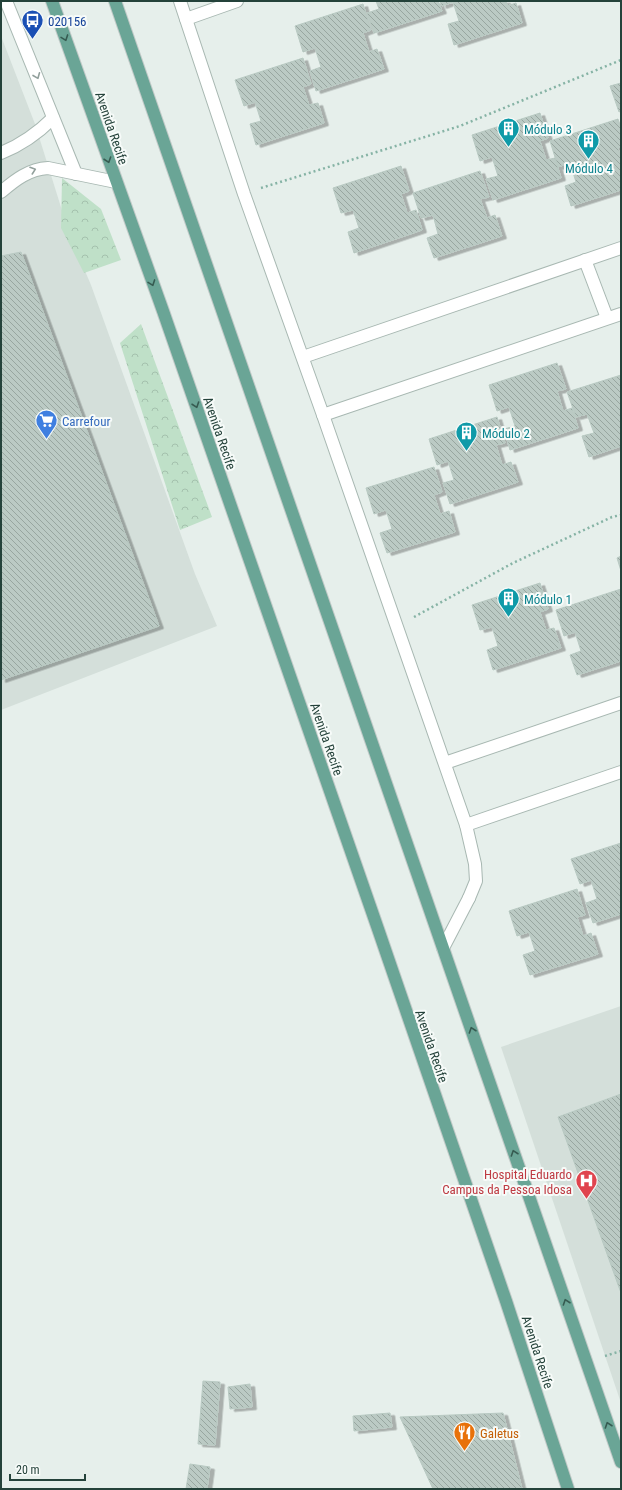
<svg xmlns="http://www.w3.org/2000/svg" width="622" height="1490" font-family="'Roboto Condensed',sans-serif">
<defs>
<pattern id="forest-crowns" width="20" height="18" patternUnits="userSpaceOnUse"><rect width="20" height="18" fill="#bfe0c8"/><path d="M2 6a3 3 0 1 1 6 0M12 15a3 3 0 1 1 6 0" fill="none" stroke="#a4c1ad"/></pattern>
<pattern id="building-back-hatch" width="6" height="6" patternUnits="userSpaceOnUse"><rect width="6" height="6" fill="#bbcac4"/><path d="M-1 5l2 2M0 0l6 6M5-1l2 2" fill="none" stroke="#98a6a0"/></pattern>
<filter id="shadow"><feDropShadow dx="4.5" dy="2.5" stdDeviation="0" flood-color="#0004"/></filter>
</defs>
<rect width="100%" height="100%" fill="#e6efeb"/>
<!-- built -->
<g fill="#d4dfda">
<polygon points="1,36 35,124 70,236 91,285 195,574 217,626 1,710"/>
<polygon points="621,1006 621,1403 501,1047"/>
</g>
<!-- forest -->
<g fill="url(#forest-crowns)">
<polygon points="62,178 101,209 121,260 84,273 61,228"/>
<polygon points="141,324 212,517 180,530 120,343"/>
</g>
<!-- building -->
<g fill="url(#building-back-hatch)" stroke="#b8c9c2" filter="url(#shadow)">
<polygon points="376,1 438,1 442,11 374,33 367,13 379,9"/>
<polygon points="440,1 506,1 507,6 516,3 522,23 454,45 448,24 459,21 453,2 442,6"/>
<polygon points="363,4 371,30 363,33 369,52 377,49 384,69 316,91 310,71 321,67 315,48 303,52 295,26"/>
<polygon points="303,58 311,84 303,87 309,105 318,103 324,123 256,145 250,124 261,121 255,102 244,106 235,80"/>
<polygon points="621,83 621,111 619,112 610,86"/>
<polygon points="540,113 548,138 540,141 546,160 555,158 561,178 493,200 486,179 498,176 492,157 480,161 472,135"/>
<polygon points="618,119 621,129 621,147 618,148 621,157 621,190 571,206 565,186 576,182 570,163 558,167 550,141"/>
<polygon points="401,166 409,191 401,194 407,213 416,210 422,230 354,253 348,232 359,228 353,210 341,213 333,188"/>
<polygon points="480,171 489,197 480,199 487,218 495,215 502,236 434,258 427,238 438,234 433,215 421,218 413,193"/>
<polygon points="21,252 159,626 1,680 1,256"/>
<polygon points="557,363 566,389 557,391 563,411 572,408 578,428 510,450 504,429 515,426 509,407 497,411 489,385"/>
<polygon points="621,375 621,446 589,457 582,436 594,433 587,414 576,417 567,392"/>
<polygon points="497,417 505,443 496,445 502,465 511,462 518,482 450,504 443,483 454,480 448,461 437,465 429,439"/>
<polygon points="434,467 442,492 434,495 440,514 449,511 455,532 387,553 380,533 392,529 386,510 374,514 366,488"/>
<polygon points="621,556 621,571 617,558"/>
<polygon points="540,583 548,609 540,612 546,630 554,628 561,648 493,670 487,650 498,646 492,627 480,630 472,605"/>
<polygon points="621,589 621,661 577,675 570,655 581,651 575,632 564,636 556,610"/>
<polygon points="621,843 621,914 593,923 586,903 597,899 591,880 580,884 571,859"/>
<polygon points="577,889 585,915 577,917 583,936 591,933 598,954 530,975 523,955 535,951 529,932 517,936 509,911"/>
<polygon points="621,1094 621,1293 558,1117"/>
<polygon points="203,1381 220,1382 215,1445 198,1444"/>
<polygon points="250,1384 252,1407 230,1409 228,1387"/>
<polygon points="390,1413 392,1427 354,1431 353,1416"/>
<polygon points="503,1413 522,1489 433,1489 400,1417"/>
<polygon points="190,1464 210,1467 207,1489 186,1489"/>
</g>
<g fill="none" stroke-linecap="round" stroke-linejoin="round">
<defs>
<g id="service">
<polyline points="6,1 76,174"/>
<polyline points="180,1 244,194 323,415 466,825 475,864 476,881 469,898"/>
<polyline points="186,19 237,1"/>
<path d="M1,153C21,145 38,133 53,118"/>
<path d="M1,192C15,180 29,169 48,168L116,182"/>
<polyline points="585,260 607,318"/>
<polyline points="303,357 621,248"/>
<polyline points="323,415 621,314"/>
<polyline points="445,763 621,703"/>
<polyline points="466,825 621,772"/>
</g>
<polyline id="minor" points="443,948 469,898"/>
<g id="primary">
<polyline points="52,1 163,311 378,929 506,1301 568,1489"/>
<polyline points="115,1 621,1462"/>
</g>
</defs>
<!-- service casing -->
<use href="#service" stroke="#a8b8b2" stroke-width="14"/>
<!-- minor casing -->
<use href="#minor" stroke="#a8b8b2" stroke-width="14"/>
<!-- primary casing -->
<use href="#primary" stroke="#c2cac8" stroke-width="14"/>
<!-- path -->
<g stroke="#86b3a5" stroke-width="2.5" stroke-dasharray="2 3" stroke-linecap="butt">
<polyline points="261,188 460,126 621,60"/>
<polyline points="414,617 513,563 612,517 621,515"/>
<polyline points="605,1356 621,1351"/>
</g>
<!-- service -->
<use href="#service" stroke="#fff" stroke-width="12"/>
<!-- minor -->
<use href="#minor" stroke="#fff" stroke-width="12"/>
<!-- primary -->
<use href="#primary" stroke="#6aa596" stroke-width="12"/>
</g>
<!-- one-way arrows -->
<defs><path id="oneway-chevron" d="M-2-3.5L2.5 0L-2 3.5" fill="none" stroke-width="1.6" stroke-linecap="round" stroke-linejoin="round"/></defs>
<g stroke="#365b51">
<use href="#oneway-chevron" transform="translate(65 38) rotate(70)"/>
<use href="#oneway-chevron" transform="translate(108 160) rotate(71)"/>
<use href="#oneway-chevron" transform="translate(152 283) rotate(70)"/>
<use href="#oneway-chevron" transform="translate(196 405) rotate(71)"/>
<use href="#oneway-chevron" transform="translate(472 1030) rotate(-109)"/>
<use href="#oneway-chevron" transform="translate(514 1153) rotate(-109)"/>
<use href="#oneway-chevron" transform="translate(566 1302) rotate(-109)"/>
<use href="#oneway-chevron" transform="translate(608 1425) rotate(-109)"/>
</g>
<g stroke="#92a09c">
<use href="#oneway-chevron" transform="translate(37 76) rotate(68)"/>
<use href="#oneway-chevron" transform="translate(33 170) rotate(-19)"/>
</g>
<!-- icons -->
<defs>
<symbol id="bus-pin" viewBox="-11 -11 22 30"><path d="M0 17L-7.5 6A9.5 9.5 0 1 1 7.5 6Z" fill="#1a4fb4" stroke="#f7fbf9"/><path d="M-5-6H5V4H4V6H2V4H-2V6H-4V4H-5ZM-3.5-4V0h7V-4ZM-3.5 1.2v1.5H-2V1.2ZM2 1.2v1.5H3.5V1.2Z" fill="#fff"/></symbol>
<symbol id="building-pin" viewBox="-11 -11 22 30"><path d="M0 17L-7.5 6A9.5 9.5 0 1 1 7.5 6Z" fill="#0f9aa8" stroke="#f7fbf9"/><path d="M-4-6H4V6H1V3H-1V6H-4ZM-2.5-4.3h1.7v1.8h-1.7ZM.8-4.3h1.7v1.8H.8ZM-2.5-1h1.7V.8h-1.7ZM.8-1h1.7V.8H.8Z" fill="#fff"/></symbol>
<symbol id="supermarket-pin" viewBox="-11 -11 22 30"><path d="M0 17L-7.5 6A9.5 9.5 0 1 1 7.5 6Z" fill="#3f7fe0" stroke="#f7fbf9"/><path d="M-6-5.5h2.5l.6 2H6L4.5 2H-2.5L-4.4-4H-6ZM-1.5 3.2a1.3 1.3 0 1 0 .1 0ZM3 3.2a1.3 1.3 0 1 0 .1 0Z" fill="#fff"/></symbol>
<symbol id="hospital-pin" viewBox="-11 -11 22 30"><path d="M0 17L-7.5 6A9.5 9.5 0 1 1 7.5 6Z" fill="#e0444e" stroke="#f7fbf9"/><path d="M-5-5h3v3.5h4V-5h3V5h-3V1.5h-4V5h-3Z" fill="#fff"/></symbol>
<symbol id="restaurant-pin" viewBox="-11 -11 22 30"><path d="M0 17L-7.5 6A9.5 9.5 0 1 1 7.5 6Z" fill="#e8710a" stroke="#f7fbf9"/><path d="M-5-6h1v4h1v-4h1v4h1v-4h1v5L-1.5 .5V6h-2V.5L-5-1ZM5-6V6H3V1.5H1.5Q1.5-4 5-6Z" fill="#fff"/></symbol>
</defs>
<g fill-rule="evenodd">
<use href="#bus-pin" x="20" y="8" width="25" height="34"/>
<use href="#building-pin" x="496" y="116" width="25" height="34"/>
<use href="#building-pin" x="576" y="128" width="25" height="34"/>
<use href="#supermarket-pin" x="34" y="408" width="25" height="34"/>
<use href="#building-pin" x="454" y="420" width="25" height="34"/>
<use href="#building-pin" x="496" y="586" width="25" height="34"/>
<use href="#hospital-pin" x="574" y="1168" width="25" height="34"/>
<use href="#restaurant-pin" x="452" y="1420" width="25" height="34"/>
</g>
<g text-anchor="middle" stroke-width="4" stroke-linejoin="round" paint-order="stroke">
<!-- transit labels -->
<g font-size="13" fill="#164399" stroke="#f7fbf9" text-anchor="start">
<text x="48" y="26">020156</text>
</g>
<!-- street labels -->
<g font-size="13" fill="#24423a" stroke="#f7fbf9">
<text transform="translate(112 128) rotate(71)" y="5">Avenida Recife</text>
<text transform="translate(220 433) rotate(71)" y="5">Avenida Recife</text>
<text transform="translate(327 739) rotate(71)" y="5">Avenida Recife</text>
<text transform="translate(432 1046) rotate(71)" y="5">Avenida Recife</text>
<text transform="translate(538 1352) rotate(72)" y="5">Avenida Recife</text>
</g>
<!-- culture labels -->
<g font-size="13" fill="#0d838f" stroke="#f7fbf9" text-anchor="start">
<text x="524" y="134">Módulo 3</text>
<text x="589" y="173" text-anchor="middle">Módulo 4</text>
<text x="482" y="438">Módulo 2</text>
<text x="524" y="604">Módulo 1</text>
</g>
<!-- shop labels -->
<g font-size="13" fill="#366cbe" stroke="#f7fbf9" text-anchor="start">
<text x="62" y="426">Carrefour</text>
</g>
<!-- health labels -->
<g font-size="13" fill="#be3a42" stroke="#f7fbf9" text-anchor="end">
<text x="572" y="1179">Hospital Eduardo<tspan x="572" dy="15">Campus da Pessoa Idosa</tspan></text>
</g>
<!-- food labels -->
<g font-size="13" fill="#c56008" stroke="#f7fbf9" text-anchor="start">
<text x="480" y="1438">Galetus</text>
</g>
</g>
<!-- border -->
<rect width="622" height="1490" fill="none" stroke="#24423a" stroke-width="4"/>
<!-- scale -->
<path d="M10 1474v6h75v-6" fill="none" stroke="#24423a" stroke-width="2"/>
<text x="16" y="1474" font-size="12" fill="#24423a" stroke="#f7fbf9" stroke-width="3" paint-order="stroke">20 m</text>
</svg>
